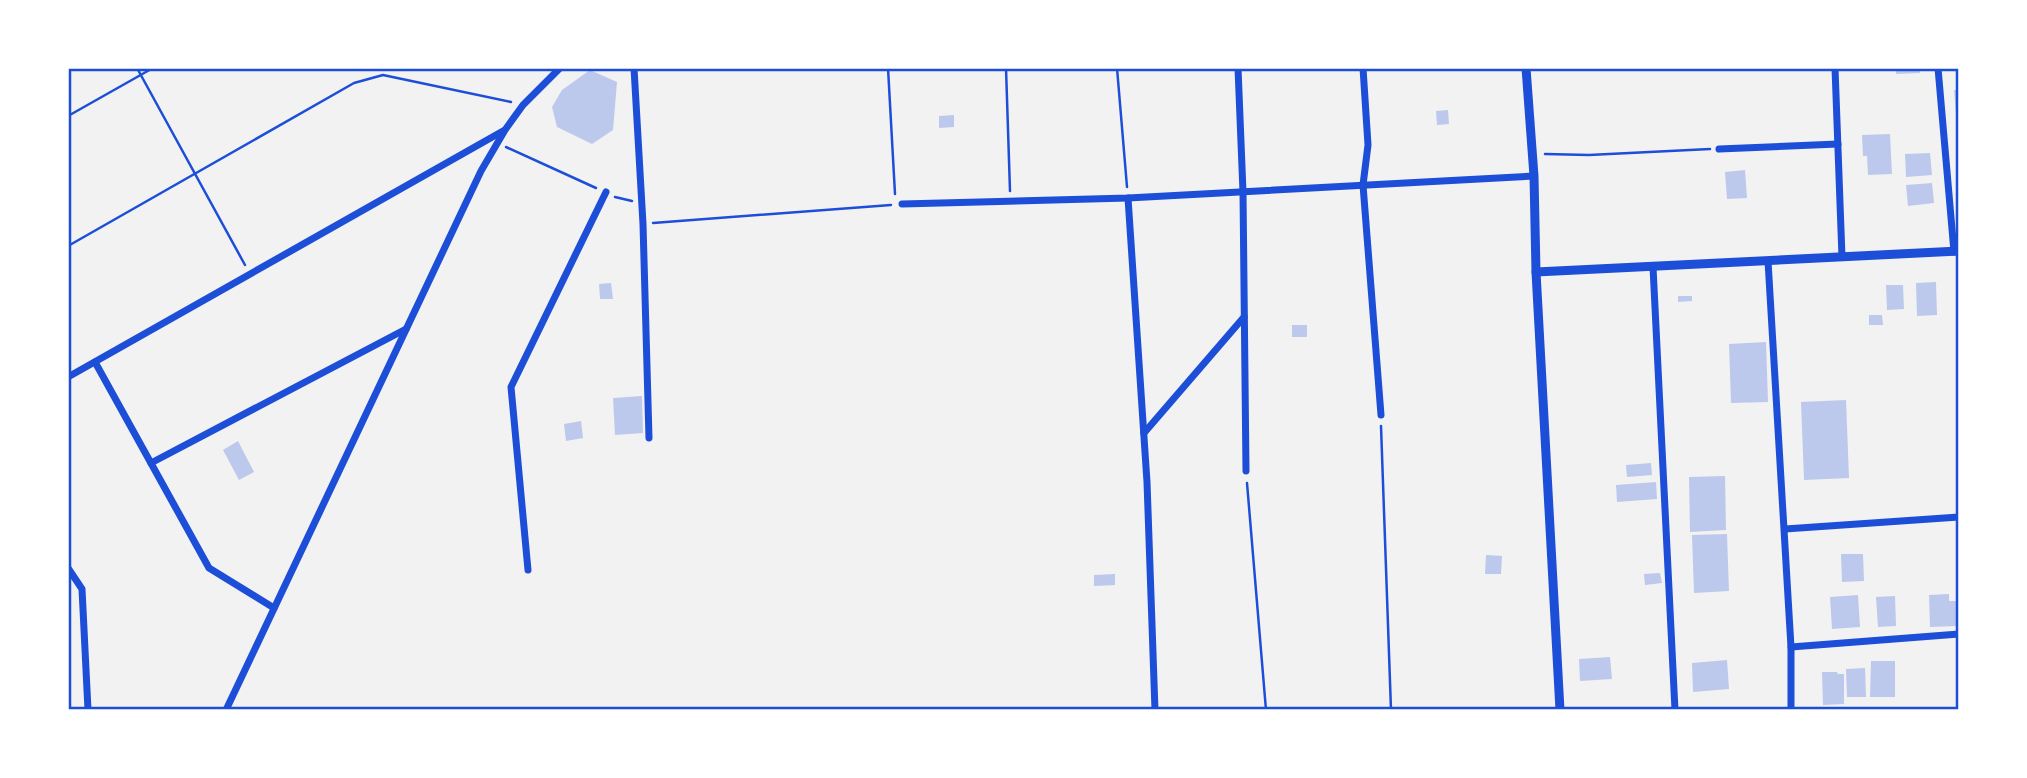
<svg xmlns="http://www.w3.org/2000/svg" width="2027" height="778" font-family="'Playfair Display',serif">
<rect width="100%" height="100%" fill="#f2f2f2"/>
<!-- building -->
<g fill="#bdc9ec">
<polygon points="1896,68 1920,68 1920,73 1896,74"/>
<polygon points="590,70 617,82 613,130 592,144 557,127 552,107 562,90"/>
<polygon points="1954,90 1959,90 1959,115 1956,115"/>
<polygon points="1448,110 1449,124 1437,125 1436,111"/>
<polygon points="954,115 954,127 939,128 939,116"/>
<polygon points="1890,134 1892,174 1868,175 1867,156 1863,156 1862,135"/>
<polygon points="1930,153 1932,175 1906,177 1905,154"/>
<polygon points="1745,170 1747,198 1727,199 1725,172"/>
<polygon points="1932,183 1934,203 1908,206 1906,185"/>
<polygon points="1936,282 1937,315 1917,316 1916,283"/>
<polygon points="611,283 613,299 600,299 599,284"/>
<polygon points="1886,285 1903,285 1904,309 1887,310"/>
<polygon points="1678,296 1692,296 1692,301 1678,302"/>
<polygon points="1869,315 1882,315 1883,325 1869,325"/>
<rect x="1292" y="325" width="15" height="12"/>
<polygon points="1766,342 1768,402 1731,403 1729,344"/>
<polygon points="642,396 643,433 615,435 613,398"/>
<polygon points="1846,400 1849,478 1804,480 1801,402"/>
<polygon points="581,421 583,438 566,441 564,424"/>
<polygon points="238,441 254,472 239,480 223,450"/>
<polygon points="1651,463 1652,475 1627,477 1626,465"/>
<polygon points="1725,476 1726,530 1690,532 1689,477"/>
<polygon points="1656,482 1657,499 1617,502 1616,485"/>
<polygon points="1727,534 1729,591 1694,593 1692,535"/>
<polygon points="1841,554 1863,554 1864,581 1842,582"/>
<polygon points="1486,555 1502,556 1501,574 1485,574"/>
<polygon points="1660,573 1662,583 1645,585 1644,574"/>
<polygon points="1115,574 1115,585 1094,586 1094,575"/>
<polygon points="1949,594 1949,601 1959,601 1959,626 1930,627 1929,595"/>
<polygon points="1858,595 1860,627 1832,629 1830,597"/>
<polygon points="1895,596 1896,626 1878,627 1876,597"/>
<polygon points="1610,657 1612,679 1580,681 1579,659"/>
<polygon points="1727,660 1729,689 1693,692 1692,663"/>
<polygon points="1871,661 1895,661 1895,697 1870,697"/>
<polygon points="1865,668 1866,697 1847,697 1846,669"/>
<polygon points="1822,672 1837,672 1838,674 1844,674 1844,704 1823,705"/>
</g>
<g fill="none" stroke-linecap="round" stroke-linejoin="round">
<!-- path -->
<g stroke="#1d4ed8" stroke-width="2.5">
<polyline points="137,68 245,265"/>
<polyline points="888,68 895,194"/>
<polyline points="1006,68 1010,191"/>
<polyline points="1117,68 1127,187"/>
<polyline points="68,116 153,68"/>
<polyline points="506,147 596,188"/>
<polyline points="1545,154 1589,155 1710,149"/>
<polyline points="615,197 632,201"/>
<polyline points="653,223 891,205"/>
<polyline points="68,246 354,83 383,75 511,102"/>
<polyline points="1381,426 1391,710"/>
<polyline points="1247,483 1266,710"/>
</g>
<!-- minor -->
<g stroke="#1d4ed8" stroke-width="7">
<polyline points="634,68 643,224 649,438"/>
<polyline points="1238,68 1243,192 1246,471"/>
<polyline points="1363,68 1368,145 1363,185 1381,415"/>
<polyline points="1835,68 1842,257"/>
<polyline points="1938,68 1954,252"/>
<polyline points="1719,149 1838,144"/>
<polyline points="1128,198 1147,482 1155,710"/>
<polyline points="902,204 1128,198 1534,176"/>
<polyline points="1768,261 1791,647 1791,710"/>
<polyline points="1653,267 1675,710"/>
<polyline points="95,362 209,568 274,608"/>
<polyline points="68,377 503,131"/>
<polyline points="1144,433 1244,317"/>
<polyline points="151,463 406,329"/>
<polyline points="1785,529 1959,517"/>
<polyline points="68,568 82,589 88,710"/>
<polyline points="528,570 511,387 606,192"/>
<polyline points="1791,647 1959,634"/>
<polyline points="226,710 481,171 505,130 523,105 560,68"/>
</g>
<!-- tertiary -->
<g stroke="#1d4ed8" stroke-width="9">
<polyline points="1526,68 1534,176 1536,272 1560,710"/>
<polyline points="1536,272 1959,251"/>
</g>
</g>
<!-- border -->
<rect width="2027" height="778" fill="none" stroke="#ffffff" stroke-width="140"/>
<rect x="70" y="70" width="1887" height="638" fill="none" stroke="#1d4ed8" stroke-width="2.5"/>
</svg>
